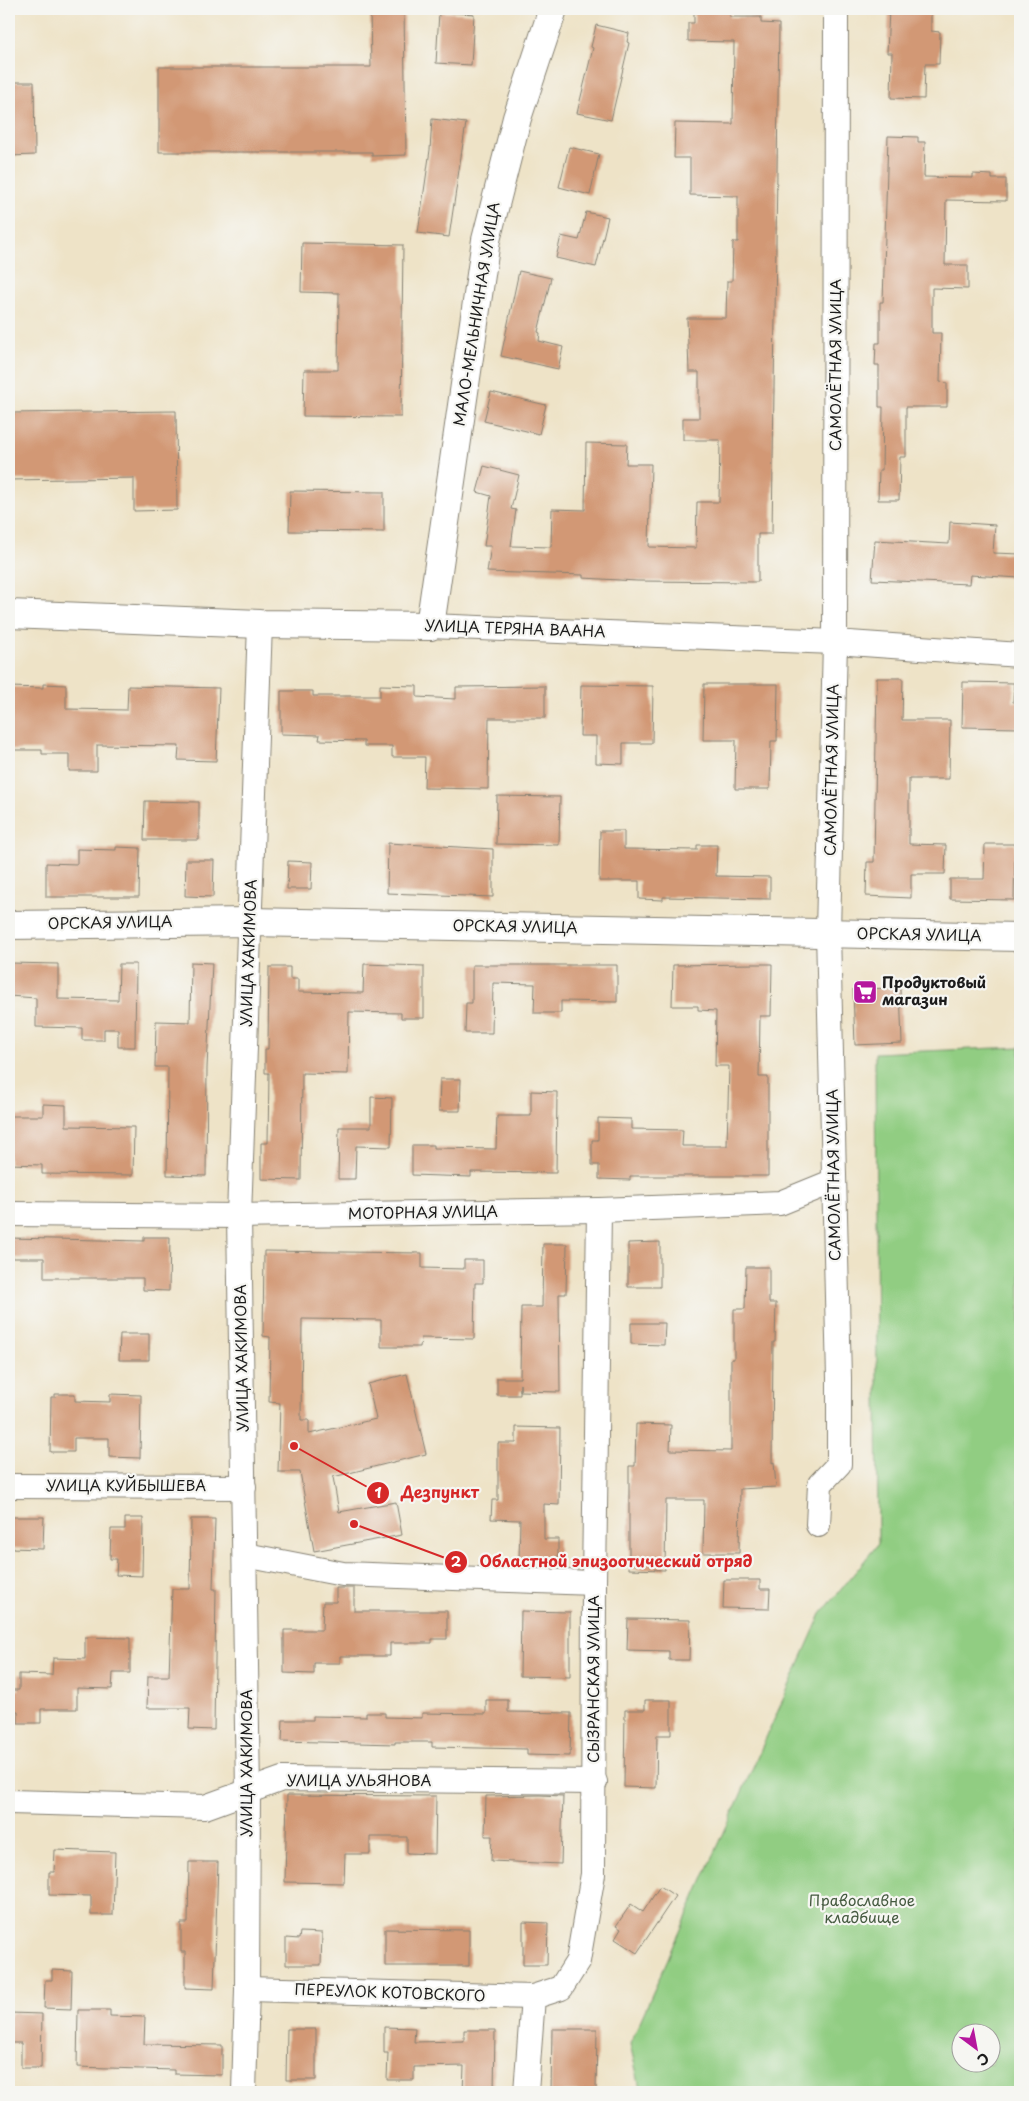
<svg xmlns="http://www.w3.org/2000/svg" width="1029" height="2101" font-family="'Playpen Sans',sans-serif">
<rect width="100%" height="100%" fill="#f6f6f2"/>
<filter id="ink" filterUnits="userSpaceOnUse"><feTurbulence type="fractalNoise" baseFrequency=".02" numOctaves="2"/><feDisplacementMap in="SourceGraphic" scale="10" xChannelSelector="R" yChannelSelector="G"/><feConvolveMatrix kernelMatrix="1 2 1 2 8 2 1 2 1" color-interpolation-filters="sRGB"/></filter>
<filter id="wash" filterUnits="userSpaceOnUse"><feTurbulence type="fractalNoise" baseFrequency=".0096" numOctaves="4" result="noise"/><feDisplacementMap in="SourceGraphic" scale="20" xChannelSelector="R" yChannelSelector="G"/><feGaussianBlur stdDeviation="1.12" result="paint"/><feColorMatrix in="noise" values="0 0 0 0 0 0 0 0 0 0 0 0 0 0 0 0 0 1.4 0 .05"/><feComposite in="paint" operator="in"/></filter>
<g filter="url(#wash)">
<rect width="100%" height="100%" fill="#eee3c7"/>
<!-- green -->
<path fill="#91cd82" stroke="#56744f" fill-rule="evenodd" d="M1020,1047V2092H641L630,2044L821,1614L878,1544L875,1053ZM962,2034H992V2064H962Z"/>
<g id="blocks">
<!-- building -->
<g fill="#d29874">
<polygon points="370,9 404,9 406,155 372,156 372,152 159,152 159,67 371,67"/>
<polygon points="694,9 730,9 730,17 761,17 761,23 779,24 772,534 758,534 758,582 637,581 583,578 583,575 487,572 491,546 484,546 491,496 477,492 484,466 519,475 511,509 516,510 511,546 551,547 552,509 585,510 586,443 627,444 626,464 651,464 649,547 696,548 697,502 719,502 720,440 683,440 683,418 699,418 699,372 689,372 687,318 726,318 727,281 732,281 733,242 738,242 738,196 690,195 690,158 674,158 675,123 733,124 734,42 688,41 688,23 694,23"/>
<polygon points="889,9 931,10 931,31 940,32 939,64 925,64 924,99 891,98 892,53 887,53"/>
<polygon points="439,12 474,14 471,65 436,63"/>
<polygon points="596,25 629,33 627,42 629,43 611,120 577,113 593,48 591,47"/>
<polygon points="9,82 34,82 35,155 9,156"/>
<polygon points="432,119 466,123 449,237 418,233 430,150"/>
<polygon points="888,136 918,137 918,142 925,142 924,177 973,178 973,174 992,175 992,179 1006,179 1006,201 946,200 945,265 968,265 968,289 932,288 932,333 941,333 940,382 947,383 947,407 906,407 906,457 900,457 899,500 878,500 879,470 882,470 883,407 879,407 879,365 875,365 876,343 880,343 880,302 883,302"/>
<polygon points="569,147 599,154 590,195 559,187"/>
<polygon points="586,212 608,217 596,267 556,258 561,236 579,240"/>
<polygon points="302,243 403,245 401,417 303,416 304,370 338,370 339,293 301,292"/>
<polygon points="519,271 551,278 538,332 540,333 539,341 563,347 558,369 501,356"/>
<polygon points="491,392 546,405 539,434 484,421"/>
<polygon points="176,411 177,510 134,511 134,478 9,480 9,413"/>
<polygon points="290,491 384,492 384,532 289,531"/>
<polygon points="950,522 995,525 993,553 1020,554 1020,578 970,575 969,584 872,580 875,540 949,544"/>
<polygon points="877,678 903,678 902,720 950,720 949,779 909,779 909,844 946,845 945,874 911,874 911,898 866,896 867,862 874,862"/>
<polygon points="963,682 1014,683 1013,702 1020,701 1020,728 962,727"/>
<polygon points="43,684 66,685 66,709 127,710 128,686 219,688 216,761 178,760 179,746 97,745 97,771 69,771 69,754 42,754 42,750 9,750 9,687 43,688"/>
<polygon points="704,684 778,684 777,741 771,741 770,789 735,789 736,740 703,740"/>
<polygon points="380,685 417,686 417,697 456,699 456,687 545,686 545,718 489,718 488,789 424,788 425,757 392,757 392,746 364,746 364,741 319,740 320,735 281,734 281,691 313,691 313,696 380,696"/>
<polygon points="581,685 653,686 652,743 623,743 623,764 596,763 596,736 580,736"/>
<polygon points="497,796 560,797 559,845 496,844"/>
<polygon points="145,801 199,802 199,840 144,840"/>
<polygon points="600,831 624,831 624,849 697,850 697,845 717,845 716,876 770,877 770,899 663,897 663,900 639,899 639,881 599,881"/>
<polygon points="388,843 493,849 493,897 387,893"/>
<polygon points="985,844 1015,844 1014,900 950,899 950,879 984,879"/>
<polygon points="116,847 140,848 139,897 46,897 46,863 77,864 77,849 116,850"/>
<polygon points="186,860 214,860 213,897 185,896"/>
<polygon points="288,861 312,862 311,889 287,889"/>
<polygon points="191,962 212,963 207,1068 206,1176 167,1175 168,1067 155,1067 156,1021 190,1022"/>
<polygon points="9,963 58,964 58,999 118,1000 119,964 136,964 135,1047 118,1047 118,1029 104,1029 104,1040 82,1040 82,1028 36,1027 36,998 9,996"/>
<polygon points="364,964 424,966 424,1018 401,1018 401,1013 349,1012 348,1074 302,1073 301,1180 261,1179 261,1143 268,1143 269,1073 265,1073 265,1049 268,1049 269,967 290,967 290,979 298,979 298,992 363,993"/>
<polygon points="754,964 772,964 771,1016 760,1016 759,1077 768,1077 768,1176 630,1176 630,1180 599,1179 599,1165 592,1165 592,1140 598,1140 598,1118 631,1119 631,1129 683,1130 682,1146 727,1146 729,1066 715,1066 716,1011 698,1010 698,1006 672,1006 673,965"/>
<polygon points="472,965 617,965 617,1002 561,1001 561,1013 534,1013 535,984 493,983 492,1033 465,1033 466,1003 472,1003"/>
<polygon points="900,988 902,1043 855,1045 853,989"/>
<polygon points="440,1079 461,1079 460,1111 439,1111"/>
<polygon points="531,1091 557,1092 556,1173 471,1172 471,1177 412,1175 412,1145 434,1145 434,1148 496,1149 497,1116 531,1116"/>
<polygon points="371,1097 392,1098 391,1147 356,1146 355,1179 338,1179 339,1127 371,1127"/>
<polygon points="43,1104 66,1105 66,1126 134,1127 133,1175 42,1174 42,1165 9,1164 9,1116 43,1116"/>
<polygon points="144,1237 170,1237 169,1291 143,1290 143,1278 44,1278 44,1258 9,1258 9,1238 144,1241"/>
<polygon points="660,1242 660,1287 628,1287 628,1243"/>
<polygon points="543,1244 567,1244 566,1294 559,1294 560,1392 520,1391 520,1384 520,1395 497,1395 497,1378 520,1378 521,1307 542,1307"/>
<polygon points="264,1251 422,1253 422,1268 464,1269 464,1260 483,1260 483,1283 475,1283 474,1339 421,1338 420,1347 381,1347 381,1320 302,1319 301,1420 309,1420 309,1434 376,1419 368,1384 407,1374 426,1454 333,1477 339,1512 396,1502 402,1535 314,1551 300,1472 278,1472 280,1403 269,1402 270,1337 263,1336"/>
<polygon points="746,1267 769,1267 769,1303 776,1303 775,1342 773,1342 772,1463 774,1462 776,1487 740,1489 739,1553 703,1553 704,1500 666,1500 665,1570 629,1569 629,1466 635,1466 636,1424 671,1425 670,1450 731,1451 731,1359 734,1359 734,1309 745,1309"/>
<polygon points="631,1323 665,1323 664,1345 631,1344"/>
<polygon points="120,1334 149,1334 149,1360 119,1360"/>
<polygon points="55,1394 75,1394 75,1401 110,1402 110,1394 141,1395 140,1458 109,1457 109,1438 74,1438 74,1452 50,1452 51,1397 55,1397"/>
<polygon points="516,1427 560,1428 559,1505 544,1504 544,1539 558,1539 558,1562 519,1561 520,1520 491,1519 492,1500 498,1500 498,1443 516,1443"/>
<polygon points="9,1517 44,1517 43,1549 9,1548"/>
<polygon points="125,1518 143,1518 142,1576 116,1575 117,1559 110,1559 111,1529 125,1529"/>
<polygon points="191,1519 215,1519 213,1589 216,1589 214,1730 189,1729 190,1708 147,1708 148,1676 169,1676 172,1589 190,1589"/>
<polygon points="724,1580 760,1580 760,1589 770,1589 769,1609 723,1608"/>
<polygon points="336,1588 354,1588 354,1611 447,1611 447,1639 432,1639 432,1643 390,1643 390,1656 340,1656 340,1663 314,1663 314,1674 284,1673 284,1630 322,1630 323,1602 336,1602"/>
<polygon points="521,1611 570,1612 570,1677 520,1676"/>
<polygon points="628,1619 690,1620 689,1660 669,1660 669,1651 627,1650"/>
<polygon points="85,1637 130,1638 130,1673 113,1673 112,1689 77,1688 77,1709 41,1709 41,1723 18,1723 18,1711 11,1711 12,1690 19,1690 19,1674 52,1675 53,1658 85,1659"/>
<polygon points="486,1700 508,1700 508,1712 571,1713 570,1756 527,1755 527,1749 432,1747 432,1742 395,1742 395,1744 282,1741 283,1720 313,1720 313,1716 366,1717 366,1713 385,1713 385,1717 422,1718 422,1713 486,1714"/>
<polygon points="645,1700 671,1700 671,1735 657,1735 656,1788 624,1787 625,1710 645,1710"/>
<polygon points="287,1795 436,1796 435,1854 407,1853 407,1837 370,1837 370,1854 345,1854 344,1883 285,1882"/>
<polygon points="540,1795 563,1796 561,1864 491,1861 492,1836 485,1836 486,1796"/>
<polygon points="55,1850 115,1852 113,1915 91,1915 91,1896 49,1895 49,1872 54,1872"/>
<polygon points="189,1862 218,1862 214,1989 185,1988 185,1952 181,1952 181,1923 188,1923"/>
<polygon points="660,1886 675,1896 637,1953 615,1939 621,1929 616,1926 631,1904 643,1912"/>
<polygon points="523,1922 548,1923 547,1965 523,1965"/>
<polygon points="385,1929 469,1930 469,1966 385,1966"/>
<polygon points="300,1932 322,1933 321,1965 286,1965 286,1938 299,1939"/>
<polygon points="52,1970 72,1971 71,2009 44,2008 45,1980 52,1980"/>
<polygon points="78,2010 110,2010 110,2016 145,2017 144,2044 222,2045 222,2075 174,2074 174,2070 77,2067"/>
<polygon points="10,2013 42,2014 41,2068 21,2068 21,2043 10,2043"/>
<polygon points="384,2027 415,2028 414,2042 464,2041 464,2030 495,2030 494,2092 463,2092 464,2066 414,2067 414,2080 387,2080 388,2053 384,2053"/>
<polygon points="287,2029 316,2029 316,2080 286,2080"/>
<polygon points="552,2029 597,2029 596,2092 551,2092"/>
</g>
</g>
</g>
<g filter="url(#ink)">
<use href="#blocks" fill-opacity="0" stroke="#858072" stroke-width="1"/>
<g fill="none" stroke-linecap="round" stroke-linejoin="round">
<defs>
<g id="street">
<polyline points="430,626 835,642 1020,655"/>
<polyline points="9,1214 239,1216 599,1210 780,1203 834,1181"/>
<polyline points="9,1486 244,1487"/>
<polyline points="818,1525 820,1484 839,1464 839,1378 828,932 835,642 836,9"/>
<polyline points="245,1555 343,1574 594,1583"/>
<polyline points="9,1802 205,1807 282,1779 595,1782"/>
<polyline points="247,1989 533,1997"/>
<polyline points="244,2092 247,1989 248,1792 239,1216 260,624"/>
<polyline points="526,2092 533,1997 561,1988 578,1961 593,1874 594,1583 599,1210"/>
</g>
<g id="secondary">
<polyline points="9,614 260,624 430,626 486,240 517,118 553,9"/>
<polyline points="9,925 250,922 1020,937"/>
</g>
</defs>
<!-- street casing -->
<use href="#street" stroke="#858072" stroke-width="26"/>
<!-- secondary casing -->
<use href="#secondary" stroke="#858072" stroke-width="30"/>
<!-- street -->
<use href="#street" stroke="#fff" stroke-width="24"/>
<!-- secondary -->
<use href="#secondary" stroke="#fff" stroke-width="28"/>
</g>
</g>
<!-- icons -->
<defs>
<symbol id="supermarket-square" viewBox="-11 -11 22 22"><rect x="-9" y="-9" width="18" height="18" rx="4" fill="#b5179e" stroke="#f6f6f2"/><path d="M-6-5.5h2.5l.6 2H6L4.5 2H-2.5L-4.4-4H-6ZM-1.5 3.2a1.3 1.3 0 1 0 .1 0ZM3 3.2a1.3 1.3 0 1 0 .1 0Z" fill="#fff"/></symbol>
</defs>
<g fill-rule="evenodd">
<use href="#supermarket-square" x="851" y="978" width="28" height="28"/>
</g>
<g text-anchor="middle" stroke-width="4.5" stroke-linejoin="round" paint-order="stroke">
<!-- street labels -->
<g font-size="15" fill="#1c1c1c" stroke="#f6f6f2">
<text transform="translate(477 314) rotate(-81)" y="5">МАЛО-МЕЛЬНИЧНАЯ УЛИЦА</text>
<text transform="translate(836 365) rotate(-90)" y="5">САМОЛЁТНАЯ УЛИЦА</text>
<text transform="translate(515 629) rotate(2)" y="5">УЛИЦА ТЕРЯНА ВААНА</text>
<text transform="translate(832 770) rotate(-89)" y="5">САМОЛЁТНАЯ УЛИЦА</text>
<text transform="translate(110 923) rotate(-1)" y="5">ОРСКАЯ УЛИЦА</text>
<text transform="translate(515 927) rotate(1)" y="5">ОРСКАЯ УЛИЦА</text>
<text transform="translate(919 935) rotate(1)" y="5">ОРСКАЯ УЛИЦА</text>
<text transform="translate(249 953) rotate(-88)" y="5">УЛИЦА ХАКИМОВА</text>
<text transform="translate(834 1175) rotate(-91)" y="5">САМОЛЁТНАЯ УЛИЦА</text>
<text transform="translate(423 1213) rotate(-1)" y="5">МОТОРНАЯ УЛИЦА</text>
<text transform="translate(242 1358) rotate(-91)" y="5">УЛИЦА ХАКИМОВА</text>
<text x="126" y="1491">УЛИЦА КУЙБЫШЕВА</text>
<text transform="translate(594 1679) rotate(-90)" y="5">СЫЗРАНСКАЯ УЛИЦА</text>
<text transform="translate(247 1763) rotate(-90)" y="5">УЛИЦА ХАКИМОВА</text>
<text x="359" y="1786">УЛИЦА УЛЬЯНОВА</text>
<text transform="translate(390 1993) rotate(2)" y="5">ПЕРЕУЛОК КОТОВСКОГО</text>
</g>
<!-- poi labels -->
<g font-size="15" font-weight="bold" fill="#1c1c1c" stroke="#f6f6f2" text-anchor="start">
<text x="882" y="988">Продуктовый<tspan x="882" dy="17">магазин</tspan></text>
</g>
<!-- park labels -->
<g font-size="15" fill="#455a40" stroke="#f6f6f2">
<text x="862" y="1906">Православное<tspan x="862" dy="17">кладбище</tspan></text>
</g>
</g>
<!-- callouts -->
<path fill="none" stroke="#d62828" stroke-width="2" d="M294 1446L378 1493M354 1524L456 1562"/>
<g fill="#d62828" stroke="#f6f6f2" stroke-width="2">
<circle cx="294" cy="1446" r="5"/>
<circle cx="354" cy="1524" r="5"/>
<circle cx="378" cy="1493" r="12"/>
<circle cx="456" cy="1562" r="12"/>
</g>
<g font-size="15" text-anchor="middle" font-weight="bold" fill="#fff">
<text x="378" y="1498">1</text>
<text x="456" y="1567">2</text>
</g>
<g font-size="16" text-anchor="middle" font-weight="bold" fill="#d62828" stroke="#f6f6f2" stroke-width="4.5" stroke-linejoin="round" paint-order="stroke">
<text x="440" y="1498">Дезпункт</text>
<text x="616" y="1567">Областной эпизоотический отряд</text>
</g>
<!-- margin -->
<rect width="1029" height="2101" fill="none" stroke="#f6f6f2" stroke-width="30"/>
<!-- north arrow -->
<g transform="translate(976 2048) rotate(148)"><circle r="24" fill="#f6f6f2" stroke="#9f9f9c"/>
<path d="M0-4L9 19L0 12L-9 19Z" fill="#b5179e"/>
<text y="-8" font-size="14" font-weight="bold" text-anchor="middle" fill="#1c1c1c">С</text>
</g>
</svg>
